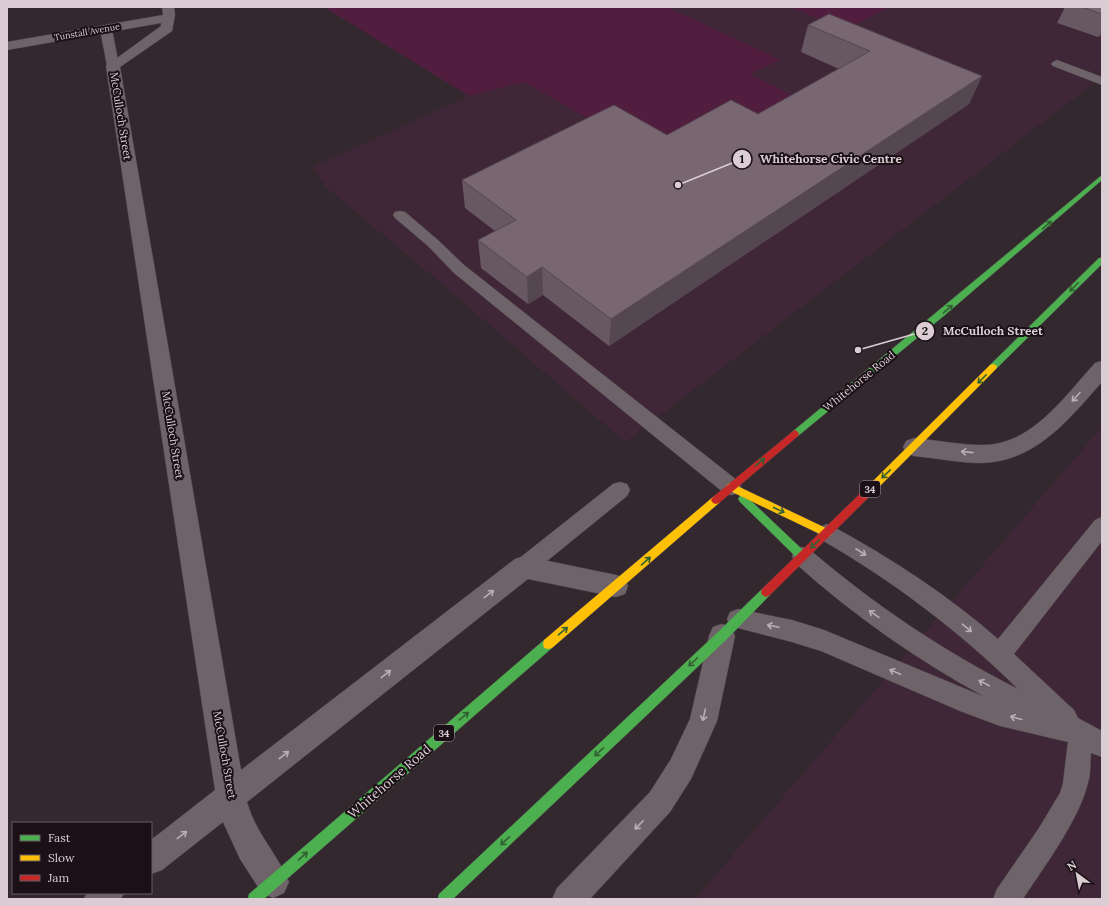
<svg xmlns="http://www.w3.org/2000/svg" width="1109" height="906" font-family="Lora,serif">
<rect width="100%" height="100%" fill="#34282f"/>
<!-- built -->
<g fill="#402737">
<polygon points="667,7 790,7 845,30 889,7 1102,7 1102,77 625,442 446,287 326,187 313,167 469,96 524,82 612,132 814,107 749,74 780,60"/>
<polygon points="1102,427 1102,899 695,899"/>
</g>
<!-- green -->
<g fill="#511e40">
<polygon points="324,7 667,7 781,60 750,74 815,107 752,142 612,132 524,82 469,96"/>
<polygon points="790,7 889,7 845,30"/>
</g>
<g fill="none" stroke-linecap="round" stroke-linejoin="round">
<defs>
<g id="lane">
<polygon points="106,26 112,29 119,66 117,68 109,68 107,66 100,29"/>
<polygon points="1057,60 1102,77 1102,85 1053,66 1051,64 1053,62"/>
<polygon points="400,211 405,212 438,240 464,265 738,481 741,487 738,493 731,495 724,493 454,273 428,246 395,218 393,215 395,212"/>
<polygon points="620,482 627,484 630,490 627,496 531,574 524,577 517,574 513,567 517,560 613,484"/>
<path d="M1102,517V541L1014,654L1074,710L1078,718L1102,731V757L1091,753C1090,762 1091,774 1088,783C1079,820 1044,867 1023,899H993L997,889L1039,828L1060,793L1063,783L1068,742L1000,726L960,711L821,651L792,642L730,626L727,619L730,612L738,609L792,620L824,630L985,697C917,660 853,615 795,563L792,556L795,549L802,547L809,549C873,604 943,651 1018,689C958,630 893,581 820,539L817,533L820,527L827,524L834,527C892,559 948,595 998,639L1095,520Z"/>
</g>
<g id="street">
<path d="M162,7H174L175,15L172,31L120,67L241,770L515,559L524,556L616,575L625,578L628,586L625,594L616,597L528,579L247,802C256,834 277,853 289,882L284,893L273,898L262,893L240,859L223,822L162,870L151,874V840L215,790L106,66L161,26V23L7,50V42L163,15Z"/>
<path d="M1102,361V382C1069,419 1036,462 981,463C959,463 936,458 914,456L906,453L903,447L906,441L914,438C936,440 959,445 982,445C1032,445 1064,397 1095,363Z"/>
<polygon points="722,624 731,627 735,636 717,721 691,779 670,812 590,899 552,899 557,888 650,792 671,759 690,719 709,636 713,627"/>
<polygon points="87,893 124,893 121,899 84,899"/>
</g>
<g id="fast">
<polygon points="1102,175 1102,180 945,315 798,436 792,436 791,434 792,432"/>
<polygon points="1099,258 1102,258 1102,264 996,369 990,369 989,367 990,365"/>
<polygon points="743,495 746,496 806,553 807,556 806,559 802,560 798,559 740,502 738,499 740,496"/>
<polygon points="766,587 770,589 771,592 770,595 726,640 453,899 438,899 439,894 718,632 762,589"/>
<polygon points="548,639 552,640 553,644 552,648 264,899 248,899 249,894 544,640"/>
</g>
<g id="slow">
<polygon points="993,364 996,365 997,367 996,369 876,490 873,491 870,490 868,487 870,484 990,365"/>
<polygon points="731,483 830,530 832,533 830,536 827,537 824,536 728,490 726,487 728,484"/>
<polygon points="716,496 719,497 721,500 719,503 552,648 548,649 544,648 543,644 544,640 713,497"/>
</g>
<g id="jam">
<polygon points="795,430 798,432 799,434 798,436 719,503 716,504 713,503 711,500 713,497 792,432"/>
<polygon points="873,483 876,484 878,487 876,490 770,595 766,597 762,595 761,592 762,589 870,484"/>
</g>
</defs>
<!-- lane casing -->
<use href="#lane" stroke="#4d4349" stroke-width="1"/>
<!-- street casing -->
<use href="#street" stroke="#4d4349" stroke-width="1"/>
<!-- fast casing -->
<use href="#fast" stroke="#4d4349" stroke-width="1"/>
<!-- slow casing -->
<use href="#slow" stroke="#4d4349" stroke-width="1"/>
<!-- jam casing -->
<use href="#jam" stroke="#4d4349" stroke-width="1"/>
<!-- lane -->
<use href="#lane" fill="#6d6369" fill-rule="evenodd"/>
<!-- street -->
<use href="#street" fill="#6d6369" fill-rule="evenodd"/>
<!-- fast -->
<use href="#fast" fill="#4caf50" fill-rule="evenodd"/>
<!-- slow -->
<use href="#slow" fill="#ffc107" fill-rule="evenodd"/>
<!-- jam -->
<use href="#jam" fill="#c62828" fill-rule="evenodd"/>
</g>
<!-- wall -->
<g fill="#675861">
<polygon points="1065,7 1102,7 1102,35 1098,37 1057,23"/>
<polygon points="808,25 982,76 969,104 609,346 543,295 528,304 481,268 478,240 495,231 465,208 462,180 758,114 839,69 801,52"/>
</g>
<!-- shaded-wall -->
<g fill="#54474f">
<polygon points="1102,31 1102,35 1098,37"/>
<polygon points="982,76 969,104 609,346 611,319"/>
<polygon points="542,267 543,295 528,304 527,277"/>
</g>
<!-- building -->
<g fill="#786671" stroke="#54474f">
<polygon points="1082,7 1102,7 1102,14"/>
<polygon points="829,14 982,76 611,319 542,267 527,277 478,240 516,220 462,180 614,105 667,135 731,100 758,114 870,51 808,25"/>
</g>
<!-- one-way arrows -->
<defs><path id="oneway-shaft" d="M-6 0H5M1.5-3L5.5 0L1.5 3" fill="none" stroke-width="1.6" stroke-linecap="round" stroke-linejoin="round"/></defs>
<g stroke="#336033">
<use href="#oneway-shaft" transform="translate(1047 225) rotate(-41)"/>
<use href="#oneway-shaft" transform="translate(1074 287) rotate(135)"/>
<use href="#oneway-shaft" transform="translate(948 309) rotate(-40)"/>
<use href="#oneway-shaft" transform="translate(982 379) rotate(135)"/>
<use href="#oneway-shaft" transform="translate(760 462) rotate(-40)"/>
<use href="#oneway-shaft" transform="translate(886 474) rotate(136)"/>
<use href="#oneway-shaft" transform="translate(779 510) rotate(25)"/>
<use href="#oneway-shaft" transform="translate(815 544) rotate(137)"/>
<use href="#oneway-shaft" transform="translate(646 561) rotate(-41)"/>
<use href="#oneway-shaft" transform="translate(563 631) rotate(-40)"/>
<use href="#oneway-shaft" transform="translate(693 662) rotate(137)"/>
<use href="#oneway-shaft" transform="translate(464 716) rotate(-40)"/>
<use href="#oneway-shaft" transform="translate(599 752) rotate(137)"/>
<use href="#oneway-shaft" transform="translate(505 841) rotate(137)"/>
<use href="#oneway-shaft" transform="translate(303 856) rotate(-41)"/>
</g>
<g stroke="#bbadb5">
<use href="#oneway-shaft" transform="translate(1076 397) rotate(132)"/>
<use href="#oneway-shaft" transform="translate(967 452) rotate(-174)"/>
<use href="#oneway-shaft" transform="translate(861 552) rotate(33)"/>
<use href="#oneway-shaft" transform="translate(489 594) rotate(-38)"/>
<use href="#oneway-shaft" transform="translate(874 614) rotate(-145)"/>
<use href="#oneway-shaft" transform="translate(773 626) rotate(-168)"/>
<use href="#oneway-shaft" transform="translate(967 628) rotate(40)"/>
<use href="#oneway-shaft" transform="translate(895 672) rotate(-157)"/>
<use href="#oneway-shaft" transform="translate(386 674) rotate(-38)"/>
<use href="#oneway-shaft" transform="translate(984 683) rotate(-152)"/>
<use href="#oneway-shaft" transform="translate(704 715) rotate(103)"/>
<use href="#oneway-shaft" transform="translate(1016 718) rotate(-165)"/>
<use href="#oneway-shaft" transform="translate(284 755) rotate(-38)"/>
<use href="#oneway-shaft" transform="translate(639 825) rotate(134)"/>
<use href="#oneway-shaft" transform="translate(182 835) rotate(-38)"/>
</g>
<g text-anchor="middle" stroke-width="4" stroke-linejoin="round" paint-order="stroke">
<!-- far-street labels -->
<g font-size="9" fill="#dccdd5" stroke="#1a1016">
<text transform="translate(87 32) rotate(-10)" y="3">Tunstall Avenue</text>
</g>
<!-- shield labels -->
<g fill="#1a1016" stroke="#a2949c" stroke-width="1">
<rect x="860" y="481" width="20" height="16" rx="3"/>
<rect x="434" y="725" width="20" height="16" rx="3"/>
</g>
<g font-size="10" font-weight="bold" fill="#dccdd5">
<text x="870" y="493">34</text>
<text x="444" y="737">34</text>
</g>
<!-- street labels -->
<g font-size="11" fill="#dccdd5" stroke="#1a1016">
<text transform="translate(121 116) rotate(81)" y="4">McCulloch Street</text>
<text transform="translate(859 381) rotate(-39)" y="4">Whitehorse Road</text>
<text transform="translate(173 435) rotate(81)" y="4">McCulloch Street</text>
<text transform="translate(225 755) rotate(80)" y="4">McCulloch Street</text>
</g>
<!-- near-street labels -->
<g font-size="13" fill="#dccdd5" stroke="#1a1016">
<text transform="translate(389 781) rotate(-41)" y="5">Whitehorse Road</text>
</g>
</g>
<!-- callouts -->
<path fill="none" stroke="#dccdd5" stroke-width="1.5" d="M678 185L742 159M858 350L925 331"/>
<g fill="#dccdd5" stroke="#1a1016" stroke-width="1.5">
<circle cx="678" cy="185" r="4"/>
<circle cx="858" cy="350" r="4"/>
<circle cx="742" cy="159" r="10"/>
<circle cx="925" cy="331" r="10"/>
</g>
<g font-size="12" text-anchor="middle" font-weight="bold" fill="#111">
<text x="742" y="163">1</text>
<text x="925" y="335">2</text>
</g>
<g font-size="12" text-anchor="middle" font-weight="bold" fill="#dccdd5" stroke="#1a1016" stroke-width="4" stroke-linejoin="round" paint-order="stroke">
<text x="831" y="163">Whitehorse Civic Centre</text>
<text x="993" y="335">McCulloch Street</text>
</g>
<!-- border -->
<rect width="1109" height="906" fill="none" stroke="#dccdd5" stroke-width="16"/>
<!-- legend -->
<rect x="12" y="822" width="140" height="72" fill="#1a1016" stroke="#685c62"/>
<rect x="20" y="835" width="20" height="6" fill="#4caf50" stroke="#685c62"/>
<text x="48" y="842" font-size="12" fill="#dccdd5">Fast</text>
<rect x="20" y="855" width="20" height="6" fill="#ffc107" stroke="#685c62"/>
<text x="48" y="862" font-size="12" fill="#dccdd5">Slow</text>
<rect x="20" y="875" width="20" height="6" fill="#c62828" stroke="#685c62"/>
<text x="48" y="882" font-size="12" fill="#dccdd5">Jam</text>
<!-- north arrow -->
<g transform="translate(1077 874) rotate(328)" stroke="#1a1016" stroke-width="3" paint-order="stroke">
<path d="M0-3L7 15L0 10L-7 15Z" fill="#dccdd5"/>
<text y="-6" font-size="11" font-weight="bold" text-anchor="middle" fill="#dccdd5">N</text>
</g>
</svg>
